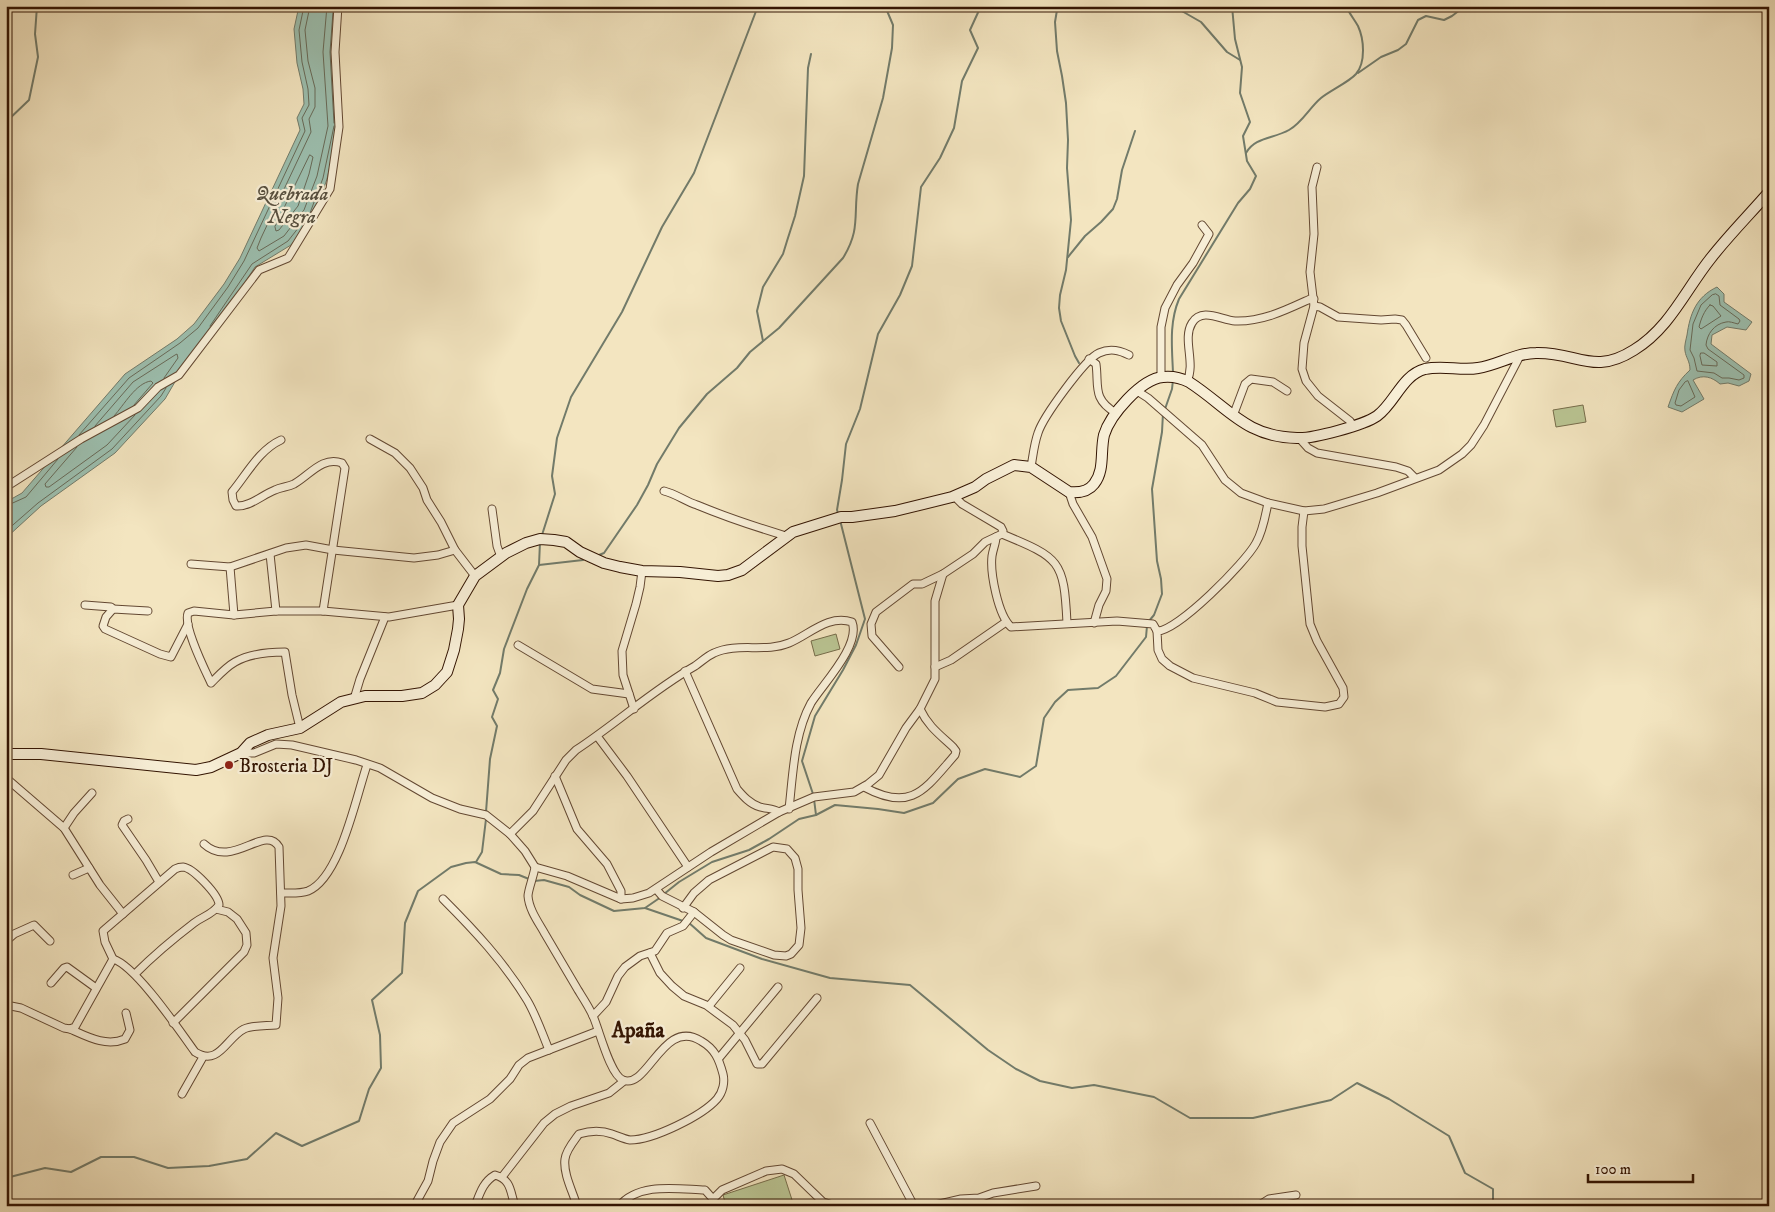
<svg xmlns="http://www.w3.org/2000/svg" width="1775" height="1212" font-family="'IM FELL DW Pica',serif">
<rect width="100%" height="100%" fill="#f3e5c0"/>
<filter id="stains"><feTurbulence type="fractalNoise" baseFrequency=".004" numOctaves="4"/><feColorMatrix values="0 0 0 0 .2 0 0 0 0 .09 0 0 0 0 .02 0 0 0 .5 -.17"/></filter>
<radialGradient id="worn" r=".72"><stop offset=".6" stop-color="#630" stop-opacity="0"/><stop offset="1" stop-color="#630" stop-opacity=".3"/></radialGradient>
<!-- green -->
<g fill="#bac593" stroke="#766c4a">
<polygon points="1583,405 1586,422 1556,427 1553,410"/>
<polygon points="836,634 840,649 815,656 811,641"/>
<polygon points="784,1175 794,1206 726,1206 723,1195"/>
</g>
<!-- water -->
<g fill="#9cbfaf" stroke="#727b6a">
<polygon points="299,6 338,6 335,52 339,127 327,179 314,216 291,245 255,267 209,337 179,375 165,399 115,453 41,506 6,538 6,502 22,493 125,374 177,339 194,324 224,284 240,258 300,130 297,118 304,104 303,89 297,63 294,29"/>
<path d="M1717,287L1724,294V302L1752,322L1746,330L1727,327L1712,335L1711,344L1751,374L1749,381L1739,386L1728,383L1720,384C1712,377 1703,374 1693,380L1704,399L1682,412L1668,407C1674,390 1677,382 1690,370C1690,361 1686,358 1685,351C1684,346 1686,340 1687,335C1690,314 1696,297 1717,287Z"/>
</g>
<g fill="none" stroke-linecap="round" stroke-linejoin="round">
<!-- shore -->
<g stroke="#686a58" stroke-width="1">
<polyline points="310,6 305,30 308,61 315,88 315,107 309,119 311,132 261,238 257,248 259,251 284,236 304,210 317,176 328,126 323,52 327,6"/>
<polyline points="333,12 330,52 334,123"/>
<polygon points="310,155 313,157 309,174 298,206 279,230 276,231 275,227"/>
<path d="M1716,294L1719,296L1720,305L1739,319L1740,321L1738,324C1734,323 1729,321 1726,322C1714,324 1707,334 1706,345L1708,349L1744,375V378L1739,380L1729,378H1722L1714,373L1697,371L1694,358L1690,350L1693,324L1701,305L1712,295Z"/>
<path d="M1710,305L1713,306L1721,316L1701,329L1699,327C1701,319 1704,311 1710,305Z"/>
<polyline points="210,326 252,264 288,241 310,213 323,178 334,126"/>
<polygon points="1701,353 1704,353 1717,362 1717,366 1702,365 1700,356"/>
<polygon points="1688,381 1695,397 1681,406 1676,405 1675,403 1679,390 1685,382"/>
<path d="M114,416C124,405 136,383 151,381L153,383L134,405"/>
<polyline points="95,426 133,382 175,355 177,354 178,358 164,378"/>
<polyline points="79,435 129,378 180,343 198,328 228,287 244,261 305,131 302,118 309,105 308,89 302,62 299,30 304,6"/>
<polyline points="77,447 45,484 46,487 49,487 107,445 135,415"/>
<polyline points="6,506 26,497 58,459"/>
<polyline points="6,531 38,503 112,449 161,396 166,388"/>
</g>
<!-- stream -->
<g stroke="#727b6a" stroke-width="2">
<polyline points="1173,6 1201,22 1227,52 1240,60"/>
<polyline points="1057,10 1055,22 1057,51 1062,76 1066,103 1068,140 1067,168 1071,220 1066,270 1060,295 1059,308 1061,321 1075,356 1079,363"/>
<polyline points="1358,73 1381,57 1398,50 1406,44 1418,20 1426,16 1444,20 1452,16 1465,6"/>
<polyline points="6,122 29,100 38,57 35,34 37,6"/>
<path d="M1246,153C1255,137 1273,139 1289,130C1302,123 1310,107 1321,98C1331,90 1349,82 1356,74C1366,62 1364,39 1358,26C1354,19 1349,13 1346,6"/>
<polyline points="1068,257 1085,236 1101,222 1113,209 1117,199 1122,170 1135,131"/>
<polyline points="763,341 757,311 763,287 783,254 787,241 795,216 804,176 808,68 811,54"/>
<path d="M1173,373C1172,347 1169,323 1179,299L1238,203L1250,189L1256,176L1247,161L1243,136L1250,122L1240,93L1242,67L1235,39L1232,6"/>
<polyline points="1165,409 1172,389 1173,380"/>
<polyline points="6,483 10,502"/>
<polyline points="838,513 837,510 842,480 846,444 860,409 878,334 900,295 912,266 921,187 940,158 954,128 962,81 978,48 970,30 981,6"/>
<polyline points="542,535 555,494 552,476 557,438 571,397 622,312 662,227 694,173 758,6"/>
<path d="M599,555L604,553L637,505L648,485L657,464L679,428L707,394L737,368L750,352L779,328L843,258C861,229 853,215 858,184L883,98L892,48L893,25L885,6"/>
<polyline points="539,565 583,560"/>
<polyline points="1149,621 1154,615 1162,594 1161,579 1157,561 1152,489 1162,432 1163,413"/>
<polyline points="813,794 802,761 815,716 843,670 856,645 865,619 840,520"/>
<polyline points="814,799 816,815"/>
<polyline points="486,812 490,759 497,726 492,717 498,699 493,690 500,673 504,649 527,589 539,565 540,542"/>
<polyline points="476,862 482,852 486,819"/>
<polyline points="534,881 544,880 569,887 580,895 614,911 645,908 661,897"/>
<polyline points="664,894 679,882 712,862 749,850 769,839 799,819 816,815 835,805 878,809 904,813 933,803 958,779 985,769 1020,777 1036,766 1044,718 1055,702 1068,690 1098,688 1116,676 1146,637 1147,626"/>
<polyline points="645,908 683,921"/>
<polyline points="688,922 706,938 762,959 830,978 910,985 988,1050 1016,1069 1040,1081 1072,1088 1094,1085 1154,1097 1190,1118 1253,1118 1331,1100 1357,1083 1389,1099 1449,1136 1465,1173 1493,1189 1493,1206"/>
<polyline points="6,1178 45,1168 71,1172 101,1157 134,1157 168,1168 209,1166 247,1159 276,1133 302,1146 359,1121 369,1089 381,1068 380,1035 372,1000 402,973 405,923 418,891 451,867 466,863 475,862 501,874 519,875 529,879"/>
</g>
<defs>
<g id="street">
<polyline points="1317,167 1312,187 1314,234 1310,272 1314,306 1304,343 1302,369 1306,381 1318,396 1350,421 1353,426"/>
<polyline points="1314,306 1320,307 1338,317 1381,320 1395,319 1402,320 1406,325 1426,358"/>
<path d="M1089,359L1096,364C1099,386 1092,399 1116,413"/>
<polyline points="1161,377 1161,327 1165,308 1177,285 1193,263 1209,234 1202,225"/>
<path d="M1187,381C1196,363 1182,339 1192,323C1202,307 1221,320 1235,321C1262,322 1286,310 1310,299H1314"/>
<polyline points="1137,391 1148,398 1202,445 1225,480 1241,493 1268,503 1304,511 1324,509 1377,493 1439,470 1462,454 1471,445 1484,425 1521,354"/>
<polyline points="1233,416 1245,384 1251,379 1273,382 1287,391"/>
<polyline points="1299,438 1308,448 1317,453 1396,467 1408,471 1415,478"/>
<polyline points="370,439 395,453 410,468 423,488 427,500 441,522 455,550 475,576"/>
<path d="M281,440C259,450 247,474 232,492L233,500L236,506C250,507 262,495 275,490C281,487 288,487 294,484C310,475 322,456 342,463L345,468L323,611"/>
<path d="M1031,467C1033,456 1034,444 1038,433C1043,417 1085,359 1099,353C1110,348 1119,350 1129,355"/>
<polyline points="6,487 81,439 138,408 158,387 179,375 259,270 288,258 330,189 339,127 335,52 338,6"/>
<path d="M664,491C676,494 685,501 697,505C726,517 756,527 786,536"/>
<polyline points="1069,492 1073,504 1092,537 1107,579 1106,591 1099,605 1094,623"/>
<path d="M1268,503C1265,517 1263,531 1256,543C1246,562 1177,632 1157,631L1158,650L1162,659L1170,666L1193,678L1255,693L1277,702L1325,707L1339,704L1344,697L1343,688L1317,641L1310,624L1302,546V527L1304,511"/>
<polyline points="492,509 497,546 501,557"/>
<path d="M1002,534C1060,558 1064,560 1067,623"/>
<path d="M996,537C996,543 993,549 992,556C990,573 998,615 1011,627L1117,621L1153,624L1157,631"/>
<polyline points="270,554 276,611"/>
<polyline points="191,564 230,567 286,548 306,545 333,550 414,558 438,555 455,550"/>
<polyline points="230,567 234,615"/>
<polyline points="85,605 111,607 113,609"/>
<polyline points="148,611 113,609 106,617 103,626 105,629 160,654 171,657 188,624"/>
<polyline points="518,645 592,689 629,694"/>
<polyline points="899,667 872,636 871,624 876,612 913,584 922,584 943,574 973,554 985,542 1002,534 1003,531 1001,527 962,504 954,496"/>
<polyline points="935,667 951,660 1006,622"/>
<path d="M685,671L737,789C743,796 750,804 760,807C767,809 773,808 779,812"/>
<polyline points="354,699 360,679 385,617"/>
<polyline points="634,709 623,675 622,651 636,604 640,587 642,571"/>
<path d="M300,728L292,695L285,652C268,652 249,654 235,662C226,667 218,676 211,683C204,668 183,626 188,613L194,611L234,615L276,611H323L389,617L458,605"/>
<polyline points="597,736 627,776 688,867"/>
<path d="M241,753H254L276,744L292,745L356,760L380,768L432,798L460,809L486,815L510,834L525,851L535,867C534,875 528,890 528,896C529,910 539,923 545,934C556,953 567,971 578,990C583,998 589,1007 593,1016C599,1029 610,1075 623,1080C648,1090 663,1017 701,1041C715,1049 719,1059 723,1074C725,1082 723,1092 717,1099C702,1116 653,1140 630,1140C624,1139 618,1136 612,1134C601,1130 589,1131 579,1134C574,1141 566,1150 565,1159C563,1174 573,1192 577,1206"/>
<polyline points="555,776 577,829 607,864 621,891 621,899"/>
<polyline points="6,778 64,828 100,885 123,914"/>
<path d="M864,787C912,813 925,789 955,755L956,751L953,747C939,734 928,726 920,709"/>
<polyline points="128,819 124,821 122,825 146,860 159,882"/>
<polyline points="64,828 74,813 92,793"/>
<path d="M510,834L533,811L566,760L576,750C617,723 653,690 695,666C701,662 707,656 714,653C737,642 765,653 789,643C809,635 828,614 852,622C861,645 823,684 811,703C794,734 793,774 789,809"/>
<polyline points="535,867 567,876 621,899 633,898 649,893 711,852 779,812 814,797 854,792 868,784 879,775 906,728 920,709 935,679 935,601 943,574"/>
<polyline points="73,875 89,868"/>
<path d="M281,893C289,893 300,894 308,891C340,878 356,797 367,765"/>
<path d="M443,899C474,930 504,962 527,1000C536,1015 542,1033 549,1050"/>
<polyline points="683,908 694,893 709,880 773,847 787,849 795,858 798,869 798,890 801,928 799,945 791,954 786,956 774,955 731,940 723,935 694,912"/>
<polyline points="6,941 14,934 34,925 50,941"/>
<polyline points="650,953 660,973 672,986 684,996 706,1005 733,1025 745,1040 757,1064 762,1064 817,998"/>
<path d="M113,959C136,966 179,1030 195,1052C219,1067 226,1038 244,1029C253,1025 266,1026 276,1025L278,998L273,958L281,906L279,847C265,823 232,870 204,844"/>
<polyline points="51,983 64,968 67,967 96,988"/>
<path d="M6,1005L21,1008L64,1028L70,1029L75,1027L113,959L105,942L103,931L175,869C177,868 181,867 183,867C193,868 219,895 219,905C212,915 203,916 194,923C173,939 154,955 135,974"/>
<polyline points="709,1006 740,968"/>
<polyline points="593,1016 606,1002 618,976 625,967 640,956 655,951 667,933 683,926 694,912 662,896 656,889"/>
<polyline points="173,1023 244,952 247,945 246,933 237,919 228,912 216,909"/>
<path d="M70,1029C88,1037 106,1047 125,1039L130,1030L126,1013"/>
<polyline points="719,1058 778,987"/>
<polyline points="182,1094 203,1057"/>
<polyline points="870,1123 914,1206"/>
<polyline points="502,1177 544,1123 555,1114 571,1106 609,1093 624,1081"/>
<polyline points="713,1199 722,1190 766,1171 782,1169 794,1174 823,1202 836,1206"/>
<polyline points="143,1206 160,1206"/>
<polyline points="417,1206 417,1201 428,1181 433,1161 440,1142 453,1123 490,1099 510,1079 519,1065 528,1058 598,1031"/>
<path d="M475,1206C480,1193 483,1182 495,1175C512,1180 510,1192 515,1206"/>
<path d="M619,1206C639,1182 677,1189 705,1190L713,1199L714,1206"/>
<polyline points="931,1206 961,1199 979,1198 993,1193 1036,1186"/>
<polyline points="1258,1206 1269,1199 1296,1195"/>
</g>
<path id="secondary" d="M6,754H41L196,770L211,767L241,753L250,743L268,735L300,728L341,702L365,696H402L422,693L435,685L447,672L454,650L458,629L459,619L458,605L475,576L506,553L526,543L540,539L554,540L566,542L580,552L604,563L620,567L642,571L680,572L718,576L728,575L742,570L793,532L841,517H852L895,511L952,497L975,487L986,479L1014,465L1031,467L1069,492C1079,493 1088,492 1094,484C1105,470 1100,452 1104,435C1110,415 1141,379 1163,377C1172,376 1181,378 1189,382C1228,407 1245,437 1297,438C1313,439 1364,425 1377,416C1395,403 1402,375 1425,369C1443,365 1461,371 1478,368C1498,365 1515,353 1536,353C1578,352 1593,376 1634,350C1670,328 1686,289 1711,258C1729,235 1750,214 1769,192"/>
</defs>
<!-- street casing -->
<use href="#street" stroke="#634832" stroke-width="9"/>
<!-- secondary casing -->
<use href="#secondary" stroke="#331402" stroke-width="12"/>
<!-- street -->
<use href="#street" stroke="#f7eed6" stroke-width="7"/>
<!-- secondary -->
<use href="#secondary" stroke="#f7eed6" stroke-width="10"/>
</g>
<!-- markers -->
<circle fill="#8f2418" stroke="#f7eed6" stroke-width="2" cx="229" cy="765" r="5"/>
<g text-anchor="middle" stroke-width="4.5" stroke-linejoin="round" paint-order="stroke">
<!-- poi labels -->
<g font-size="19" fill="#331402" stroke="#f7eed6" text-anchor="start">
<text x="239" y="772">Brosteria DJ</text>
</g>
<!-- water labels -->
<g font-size="20" font-style="italic" fill="#58503f" stroke="#f7eed6">
<text x="292" y="200">Quebrada<tspan x="292" dy="23">Negra</tspan></text>
</g>
<!-- quarter labels -->
<g font-size="21" font-weight="bold" fill="#331402" stroke="#f7eed6">
<text x="638" y="1037">Apaña</text>
</g>
</g>
<!-- margin -->
<rect width="1775" height="1212" fill="none" stroke="#f3e5c0" stroke-width="25"/>
<rect x="8" y="8" width="1760" height="1197" fill="none" stroke="#331402" stroke-width="2.5"/>
<rect x="12" y="12" width="1750" height="1187" fill="none" stroke="#331402"/>
<!-- scale -->
<path d="M1588 1174v8h105v-8" fill="none" stroke="#331402" stroke-width="2.5"/>
<text x="1595" y="1174" font-size="15" fill="#331402" stroke="#f7eed6" stroke-width="4" paint-order="stroke">100 m</text>
<rect width="100%" height="100%" filter="url(#stains)"/>
<rect width="100%" height="100%" fill="url(#worn)"/>
</svg>
